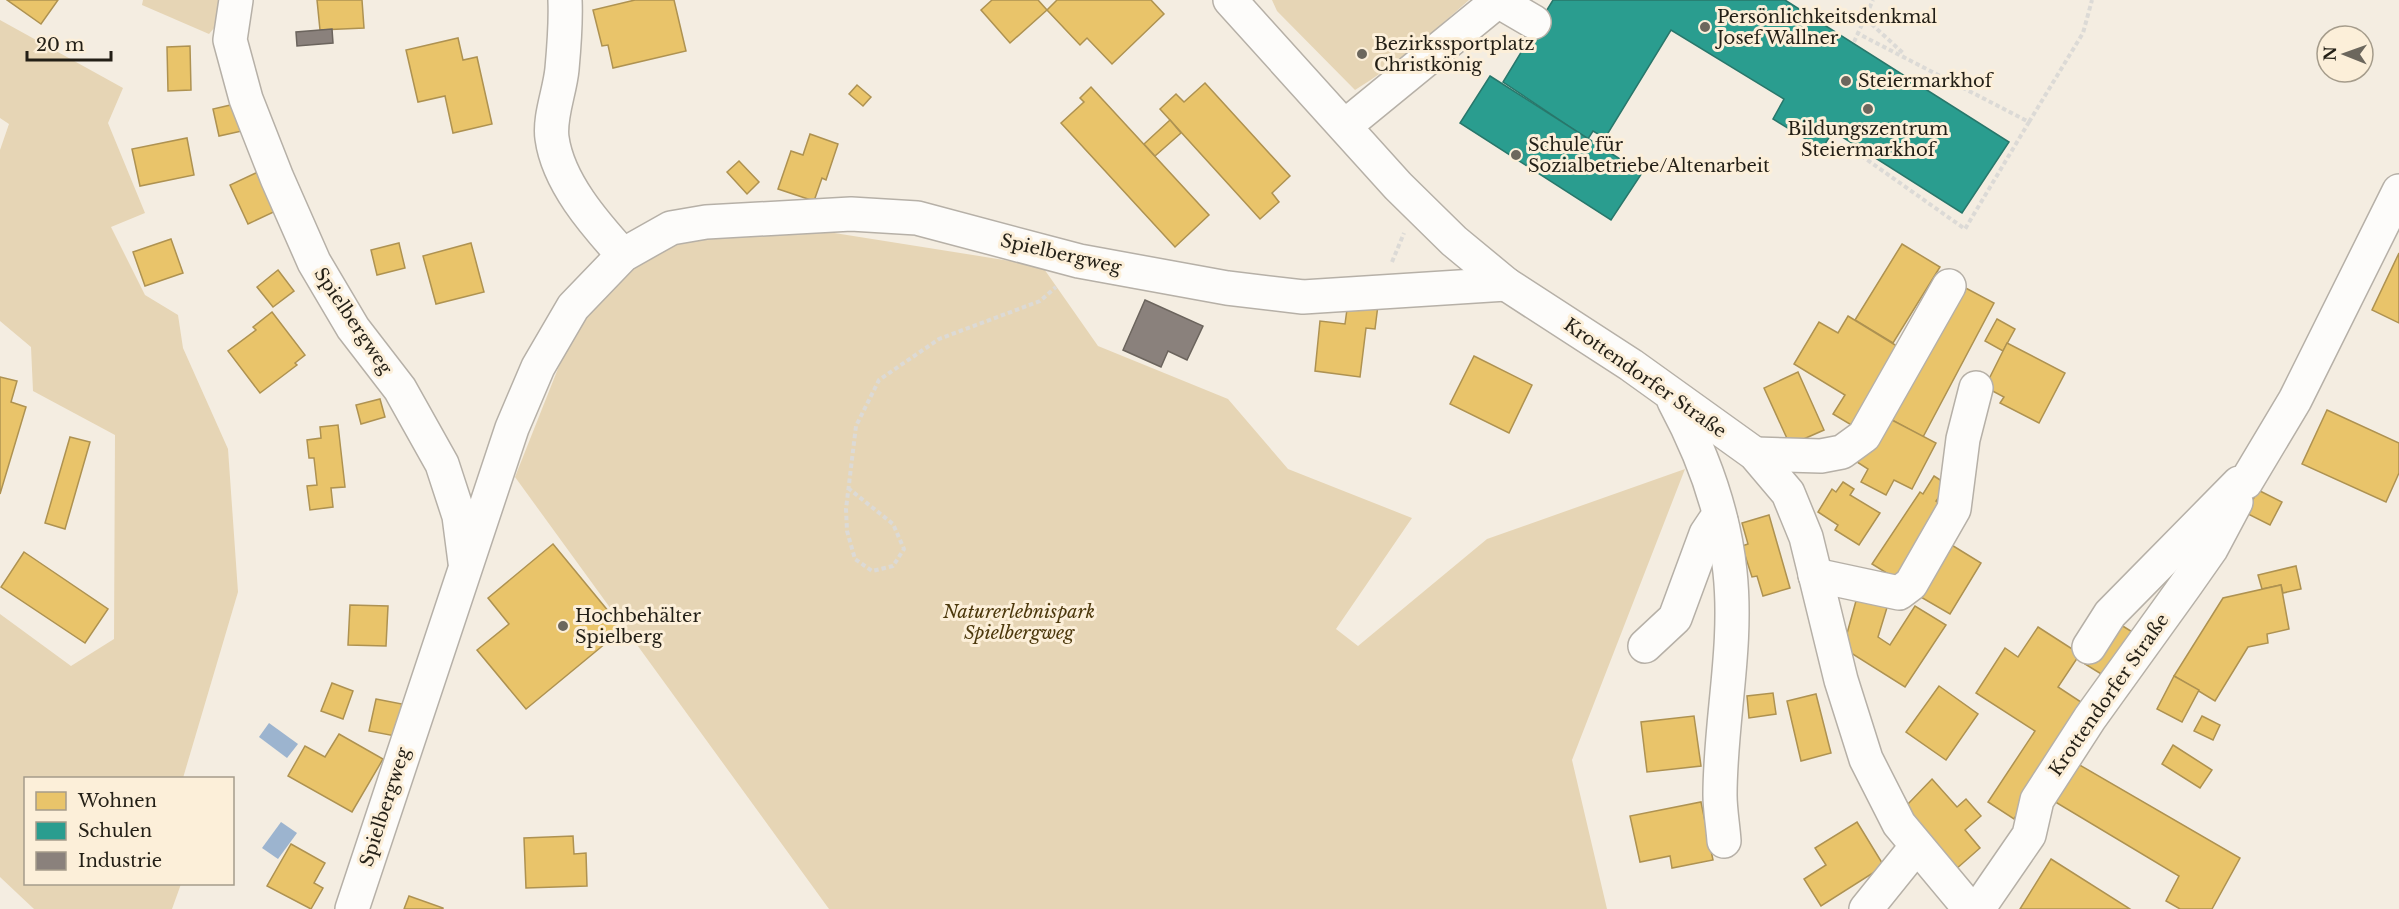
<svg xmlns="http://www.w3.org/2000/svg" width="2399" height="909" font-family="'Libre Baskerville',serif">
<rect width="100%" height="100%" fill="#f4ede1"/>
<!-- green -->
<g fill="#e6d5b5">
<polygon points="143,0 228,0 226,14 209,34 142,5"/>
<path d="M1272,0H1469C1433,32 1396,65 1355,90L1277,11Z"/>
<polygon points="0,20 123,88 108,123 145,213 111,227 145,295 178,315 183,348 228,449 238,592 183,778 26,778 26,884 181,884 172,909 34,909 0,877 0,614 71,666 114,639 115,435 33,391 31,347 0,321 0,150 9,124 0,118"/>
<polygon points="728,216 1042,266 1098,346 1228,399 1288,469 1412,518 1336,629 1358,646 1487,539 1685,469 1572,760 1607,909 829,909 515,477 582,308 694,218"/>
</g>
<!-- water -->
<g fill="#9cb4cf">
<polygon points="269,723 298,744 287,758 259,737"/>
<polygon points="281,822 297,833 278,859 262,848"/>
</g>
<!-- homes -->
<g fill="#e9c46a" stroke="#ae9251" stroke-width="1.5">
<polygon points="7,0 58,0 41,24"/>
<polygon points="317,0 362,0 364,28 320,30"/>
<polygon points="635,0 674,0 686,51 613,68 608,45 602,46 593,10"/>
<polygon points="992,0 1038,0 1047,10 1010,43 981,10"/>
<polygon points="1057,0 1151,0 1164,14 1112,64 1087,38 1080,45 1047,10"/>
<polygon points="458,38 463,60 477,57 492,124 453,133 445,96 418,102 406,50"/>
<polygon points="190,46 191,90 168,91 167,47"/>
<polygon points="1205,83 1290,176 1272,193 1279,202 1260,219 1160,109 1176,94 1184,102"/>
<polygon points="857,85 871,97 863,106 849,94"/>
<polygon points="1091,87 1209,215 1175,247 1061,123 1084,102 1080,98"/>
<polygon points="235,104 242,131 219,136 213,109"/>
<polygon points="1170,120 1181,133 1155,156 1144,144"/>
<polygon points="810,134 838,144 826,180 822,178 814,201 778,189 791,151 803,155"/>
<polygon points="187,138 194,175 140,186 132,149"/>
<polygon points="739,161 759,182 747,194 727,172"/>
<polygon points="260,171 278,210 248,224 230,185"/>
<polygon points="171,239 183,273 145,286 133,252"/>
<polygon points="399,243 405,268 377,275 371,250"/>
<polygon points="471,243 484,292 436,304 423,256"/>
<polygon points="1902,244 1940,267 1893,343 1855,320"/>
<polygon points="2399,253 2399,323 2372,310"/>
<polygon points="278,270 294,291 273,307 257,287"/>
<polygon points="1960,285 1994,303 1923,437 1890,419"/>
<polygon points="1348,302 1378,305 1375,329 1366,328 1360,377 1315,371 1320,321 1345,324"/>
<polygon points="272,312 305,355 295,363 297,365 260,393 228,351 256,330 253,327"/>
<polygon points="1848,316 1905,351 1858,429 1833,414 1845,395 1794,364 1819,322 1838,333"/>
<polygon points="1997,319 2015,329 2003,351 1985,341"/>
<polygon points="2007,343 2065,373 2039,423 2000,403 2004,397 1985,387"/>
<polygon points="1474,356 1532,385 1509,433 1450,404"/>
<polygon points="1798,372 1824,430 1790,445 1764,388"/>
<polygon points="0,377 17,381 11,402 26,407 0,494"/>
<polygon points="380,399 385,417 361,424 356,405"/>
<polygon points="2327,410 2399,443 2399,473 2386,502 2302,464"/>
<polygon points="1890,419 1936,443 1912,489 1894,480 1886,495 1861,482 1868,469 1857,462 1874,431"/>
<polygon points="338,425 345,487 331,488 333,507 310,510 307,486 317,485 314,458 309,458 307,440 321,438 320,427"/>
<polygon points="70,437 90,442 65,529 45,523"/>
<polygon points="1934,476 1948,485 1936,501 1944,507 1898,580 1872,564 1920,492 1923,494"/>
<polygon points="1843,482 1854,489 1850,495 1880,513 1859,545 1835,530 1838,525 1818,512 1832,489 1836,492"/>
<polygon points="2258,490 2282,502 2270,525 2246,513"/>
<polygon points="1769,515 1790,588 1763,596 1757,576 1752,577 1742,546 1748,544 1742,523"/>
<polygon points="553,544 623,629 526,709 477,650 509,624 488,598"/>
<polygon points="1950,544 1981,563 1950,614 1919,596"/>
<polygon points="24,552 108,609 85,643 1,587"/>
<polygon points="2296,566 2301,589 2283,593 2281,585 2262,589 2258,575"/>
<polygon points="2281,585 2289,629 2267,634 2268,643 2248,647 2215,701 2174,676 2223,598"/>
<polygon points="1859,590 1889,601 1878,637 1890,645 1915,606 1946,625 1905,687 1843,648"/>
<polygon points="350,605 388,606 386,646 348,645"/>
<polygon points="2113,620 2134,633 2106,677 2085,664"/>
<polygon points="2038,627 2080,654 2058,687 2087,706 2014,819 1988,802 2035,731 1976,693 2005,648 2018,657"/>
<polygon points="2174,676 2199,690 2182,722 2157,709"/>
<polygon points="332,683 353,691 343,719 321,711"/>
<polygon points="1939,686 1978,714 1946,760 1906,732"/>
<polygon points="1773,693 1776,714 1749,718 1747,696"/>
<polygon points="1816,694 1831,753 1801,761 1787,701"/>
<polygon points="376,699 402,704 395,736 369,731"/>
<polygon points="1694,716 1701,766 1647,772 1641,722"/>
<polygon points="2202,716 2220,725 2213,740 2194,731"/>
<polygon points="339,734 383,759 352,812 288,776 305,746 325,757"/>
<polygon points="2173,745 2212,770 2200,788 2162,764"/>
<polygon points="2071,760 2240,858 2212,909 2180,909 2166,901 2179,876 2047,797"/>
<polygon points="1932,779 1957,807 1966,799 1981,816 1965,830 1980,848 1955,870 1906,806"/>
<polygon points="1701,802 1713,860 1672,868 1670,856 1640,862 1630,816"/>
<polygon points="1857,822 1884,866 1821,906 1804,879 1826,865 1815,848"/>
<polygon points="573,836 574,854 586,853 587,886 526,888 524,838"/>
<polygon points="291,844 325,863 314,883 323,888 311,909 267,886"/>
<polygon points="2051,859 2130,909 2020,909"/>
<polygon points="409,896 443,908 443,909 404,909"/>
</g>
<!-- schools -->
<g fill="#2a9d8f" stroke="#28776b" stroke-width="1.5">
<polygon points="1553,0 1785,0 2009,142 1962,213 1833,131 1822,149 1773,119 1784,99 1671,30 1605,138 1593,131 1588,139 1503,82"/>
<polygon points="1490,76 1642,173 1611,220 1460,123"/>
</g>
<!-- industry -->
<g fill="#8a817c" stroke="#6b645d" stroke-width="1.5">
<polygon points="332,29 333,43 297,46 296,32"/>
<polygon points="1145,300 1203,326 1187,360 1168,351 1161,367 1123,350"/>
</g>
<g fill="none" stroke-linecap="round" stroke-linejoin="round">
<defs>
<g id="minor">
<polyline points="236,0 230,40 246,99 277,178 314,262 353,328 400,389 442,464 459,516 465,562"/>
<path d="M565,0C566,23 564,47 562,69C560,91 549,117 552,138C558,182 594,223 623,255"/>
<polyline points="1230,0 1398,186 1454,241 1506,284 1631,365 1755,454 1788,493 1806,537 1841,680 1866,759 1899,824 1970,909"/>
<polyline points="1498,1 1534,22"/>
<polyline points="1345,126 1499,0"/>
<path d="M1674,401C1702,453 1724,513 1730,572C1738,647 1720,721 1720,795C1720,810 1723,826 1724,841"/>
<polyline points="1755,454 1821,456 1842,452 1864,436 1949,286"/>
<polyline points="1815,575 1899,593 1911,584 1954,509 1963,439 1976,388"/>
<polyline points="1645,646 1675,618 1706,534 1714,522 1721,521"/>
<polyline points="2089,647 2110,614 2239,483 2246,482 2295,400 2399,191"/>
<polyline points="352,909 512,428 538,367 573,307 623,255 671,228 706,222 851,214 917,218 1079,261 1227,288 1303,297 1506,284"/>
<polyline points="1866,909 1916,847"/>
<polyline points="1978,909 2029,835 2037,800 2090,718 2185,586 2211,549 2236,502"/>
</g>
</defs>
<!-- minor casing -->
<use href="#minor" stroke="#b6b0a7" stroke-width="36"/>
<!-- path -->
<g stroke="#dcdad6" stroke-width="4" stroke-dasharray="4.5 3" stroke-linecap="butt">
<polyline points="1866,19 1903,53"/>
<polyline points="1854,42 1873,0"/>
<polyline points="2029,122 2083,33 2092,0"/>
<polyline points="1849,147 1965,229 2029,122 1857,33"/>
<polyline points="1392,262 1404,233"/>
<polyline points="848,488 893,524 904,549 893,566 872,571 855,559 847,531 846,509 856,426 879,380 939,339 1040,301 1056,287"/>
</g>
<!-- minor -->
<use href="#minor" stroke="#fdfcfa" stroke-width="33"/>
</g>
<!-- markers -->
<g fill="#6c675d" stroke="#fcefd9" stroke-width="2">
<circle cx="1705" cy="27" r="6"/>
<circle cx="1362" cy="54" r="6"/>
<circle cx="1846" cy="81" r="6"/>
<circle cx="1868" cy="109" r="6"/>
<circle cx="1516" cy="155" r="6"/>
<circle cx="563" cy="626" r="6"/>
</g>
<g text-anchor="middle" stroke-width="6" stroke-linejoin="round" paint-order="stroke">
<!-- poi labels -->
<g font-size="18" fill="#231f16" stroke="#fcefd9" text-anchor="start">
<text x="1717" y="23">Persönlichkeitsdenkmal<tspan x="1717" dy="21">Josef Wallner</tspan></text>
<text x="1374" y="50">Bezirkssportplatz<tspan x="1374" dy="21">Christkönig</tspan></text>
<text x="1858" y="87">Steiermarkhof</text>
<text x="1868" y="135" text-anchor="middle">Bildungszentrum<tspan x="1868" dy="21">Steiermarkhof</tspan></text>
<text x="1528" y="151">Schule für<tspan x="1528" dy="21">Sozialbetriebe/Altenarbeit</tspan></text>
<text x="575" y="622">Hochbehälter<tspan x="575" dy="21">Spielberg</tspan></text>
</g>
<!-- street labels -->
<g font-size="18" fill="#231f16" stroke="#fcefd9">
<text transform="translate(1061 254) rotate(13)" y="6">Spielbergweg</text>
<text transform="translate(353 321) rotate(56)" y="6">Spielbergweg</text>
<text transform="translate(1645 378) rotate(35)" y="6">Krottendorfer Straße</text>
<text transform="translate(2109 695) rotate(-55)" y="6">Krottendorfer Straße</text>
<text transform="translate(385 807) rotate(-72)" y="6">Spielbergweg</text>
</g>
<!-- park labels -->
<g font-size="18" font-style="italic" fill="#4c380c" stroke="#fcefd9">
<text x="1019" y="618">Naturerlebnispark<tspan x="1019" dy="21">Spielbergweg</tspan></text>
</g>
</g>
<!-- legend -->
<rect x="24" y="777" width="210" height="108" fill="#fcefd9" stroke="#a59c8b" stroke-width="1.5"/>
<rect x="36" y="792" width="30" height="18" fill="#e9c46a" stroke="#a59c8b" stroke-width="1.5"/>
<text x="78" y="807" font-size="18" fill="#231f16">Wohnen</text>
<rect x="36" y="822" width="30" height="18" fill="#2a9d8f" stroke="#a59c8b" stroke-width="1.5"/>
<text x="78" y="837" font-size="18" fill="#231f16">Schulen</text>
<rect x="36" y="852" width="30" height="18" fill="#8a817c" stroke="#a59c8b" stroke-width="1.5"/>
<text x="78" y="867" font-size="18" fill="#231f16">Industrie</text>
<!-- north arrow -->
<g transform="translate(2345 54) rotate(271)"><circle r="28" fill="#fcefd9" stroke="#a59c8b" stroke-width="1.5"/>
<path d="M0-4.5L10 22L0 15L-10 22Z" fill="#6c675d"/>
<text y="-9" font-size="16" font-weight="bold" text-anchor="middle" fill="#231f16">N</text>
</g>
<!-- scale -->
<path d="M27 51v9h84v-9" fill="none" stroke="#231f16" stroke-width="3"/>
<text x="36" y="51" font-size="18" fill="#231f16" stroke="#fcefd9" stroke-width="4.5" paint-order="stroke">20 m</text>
</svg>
